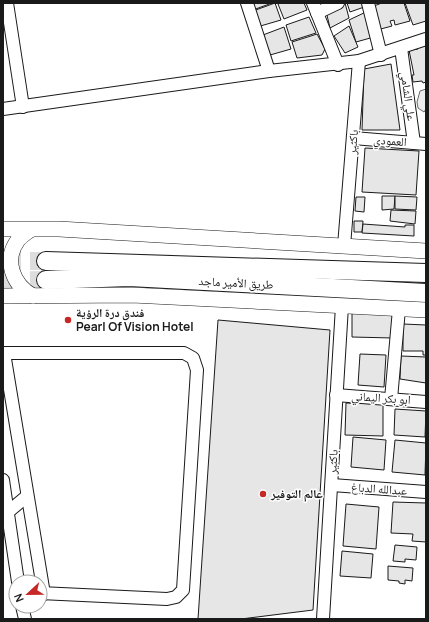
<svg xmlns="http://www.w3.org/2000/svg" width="429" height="622" font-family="Manrope,'Noto Naskh Arabic',sans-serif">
<rect width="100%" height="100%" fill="#fff"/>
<!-- built -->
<polygon fill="#ededed" stroke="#6a6a6a" points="426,89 426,109 424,112 418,108 417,102 420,91"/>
<!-- building -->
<g fill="#e6e6e6" stroke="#1a1a1a">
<polygon points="251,3 272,3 253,10"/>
<polygon points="275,3 281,20 257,27 253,11"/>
<polygon points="280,3 304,3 307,10 284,19 278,4"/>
<polygon points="342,3 345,3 349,18 330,28 326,11"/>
<polygon points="347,3 366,3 367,6 350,12"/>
<polygon points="382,3 404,3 410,21 395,25 394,20 390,21 392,26 377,30 371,7"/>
<polygon points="405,3 426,3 426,21 413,25"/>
<polygon points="368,11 374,37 356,42 349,20"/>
<polygon points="309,17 316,33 291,41 286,25"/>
<polygon points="349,26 358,47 345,53 334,36"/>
<polygon points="284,27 291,49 270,55 263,35"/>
<polygon points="317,34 325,49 322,55 297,58 292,42"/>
<polygon points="417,46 426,46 426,82 423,83 422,81 413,82 412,75 414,75 409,50 418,49"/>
<polygon points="391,64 400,130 362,130 364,69"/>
<polygon points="365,148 419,151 416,195 362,192"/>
<polygon points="382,196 395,196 394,209 382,210"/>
<polygon points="395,196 417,197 416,210 395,209"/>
<polygon points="356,197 365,197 364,212 355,211"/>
<polygon points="391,210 416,211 415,224 390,221"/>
<polygon points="354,221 363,221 362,232 354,232"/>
<polygon points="363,224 405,227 405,225 414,225 414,236 362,233"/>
<polygon points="352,312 394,313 393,338 352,337"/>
<polygon points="218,320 330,330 313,610 241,619 198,619"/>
<polygon points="403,324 426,325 426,355 423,355 423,351 403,351"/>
<polygon points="360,354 386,355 384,387 358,385"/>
<polygon points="401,356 426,357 426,383 400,379"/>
<polygon points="346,403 383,404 383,436 345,435"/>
<polygon points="395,409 426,411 425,437 394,435"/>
<polygon points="353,437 386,440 384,470 351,467"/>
<polygon points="395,440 426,443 425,475 392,472"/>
<polygon points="393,502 426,503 426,542 412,541 413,534 391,533"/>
<polygon points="346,504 379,507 376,549 343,546"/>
<polygon points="395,545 417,547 416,560 405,559 405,562 393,561"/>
<polygon points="342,551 373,554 371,578 340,576"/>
<polygon points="388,566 413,568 412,581 405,580 405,584 399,583 399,581 388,580"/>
</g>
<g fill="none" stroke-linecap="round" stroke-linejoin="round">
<!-- highway-tunnel -->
<g stroke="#ddd" stroke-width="18" stroke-dasharray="18 9" stroke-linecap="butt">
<polyline points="3,261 46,261"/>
<polyline points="3,281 46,280"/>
</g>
<defs>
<g id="minor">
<polyline points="7,3 23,107"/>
<polyline points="247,3 269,71"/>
<polyline points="313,3 338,65"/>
<polyline points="368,3 381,55"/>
<polyline points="317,13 338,3"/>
<polyline points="401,48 414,143"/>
<polyline points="3,109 269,71 359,61 426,39"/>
<polyline points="353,138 426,144"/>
<polyline points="344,246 359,61"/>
<polyline points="3,353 184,353 193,358 197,370 183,590 176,597 167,599 40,593"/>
<polyline points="4,353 44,594"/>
<polyline points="336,395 426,402"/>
<polyline points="391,399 399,309"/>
<polyline points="3,480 18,582"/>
<polyline points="332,485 426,492"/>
<polyline points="8,512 27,496"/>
<polyline points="22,606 25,619"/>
<polyline points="323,619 342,306"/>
</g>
<g id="major">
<polyline points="3,229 59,229 426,251"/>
<path d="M30,230C26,233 21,236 18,240C3,260 13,285 33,296"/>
<polyline points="3,296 132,295 426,310"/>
</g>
<g id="highway">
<polyline points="46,261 426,273"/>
<polyline points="46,280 129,277 426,293"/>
</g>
</defs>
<!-- minor casing -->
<use href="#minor" stroke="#1a1a1a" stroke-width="14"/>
<!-- major casing -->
<use href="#major" stroke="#1a1a1a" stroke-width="16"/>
<!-- highway casing -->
<use href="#highway" stroke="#1a1a1a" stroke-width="20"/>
<!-- minor -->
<use href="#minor" stroke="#fff" stroke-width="12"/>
<!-- major -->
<use href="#major" stroke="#fff" stroke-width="15"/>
<!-- highway -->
<use href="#highway" stroke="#fff" stroke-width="18"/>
</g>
<!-- markers -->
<g fill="#c62828" stroke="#fff" stroke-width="1.5">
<circle cx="68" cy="320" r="4"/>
<circle cx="263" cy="494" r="4"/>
</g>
<g text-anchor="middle" stroke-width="3" stroke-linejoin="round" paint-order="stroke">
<!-- street labels -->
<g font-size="12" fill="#1a1a1a" stroke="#fff">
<text transform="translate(408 96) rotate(82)" y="4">علي الشامي</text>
<text transform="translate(390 141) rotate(4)" y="4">العمودي</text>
<text transform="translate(353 142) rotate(-85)" y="4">باكثير</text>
<text transform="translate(236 283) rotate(3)" y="4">طريق الأمير ماجد</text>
<text transform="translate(381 398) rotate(4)" y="4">ابو بكر اليماني</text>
<text transform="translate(333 462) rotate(-87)" y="4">باكثير</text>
<text transform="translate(379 489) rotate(4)" y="4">عبدالله الدباغ</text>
</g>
<!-- poi labels -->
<g font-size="12" font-weight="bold" fill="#1a1a1a" stroke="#fff" text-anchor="start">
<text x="76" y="317">فندق درة الرؤية<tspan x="76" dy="14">Pearl Of Vision Hotel</tspan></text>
<text x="271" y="498">عالم التوفير</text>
</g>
</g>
<!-- border -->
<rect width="429" height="622" fill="none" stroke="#1a1a1a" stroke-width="8"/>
<!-- north arrow -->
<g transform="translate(28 594) rotate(248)"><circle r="19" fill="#ffffff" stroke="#a3a3a3"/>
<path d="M0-3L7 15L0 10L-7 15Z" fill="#c62828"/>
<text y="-6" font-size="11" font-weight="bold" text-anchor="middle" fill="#1a1a1a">N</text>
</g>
</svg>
